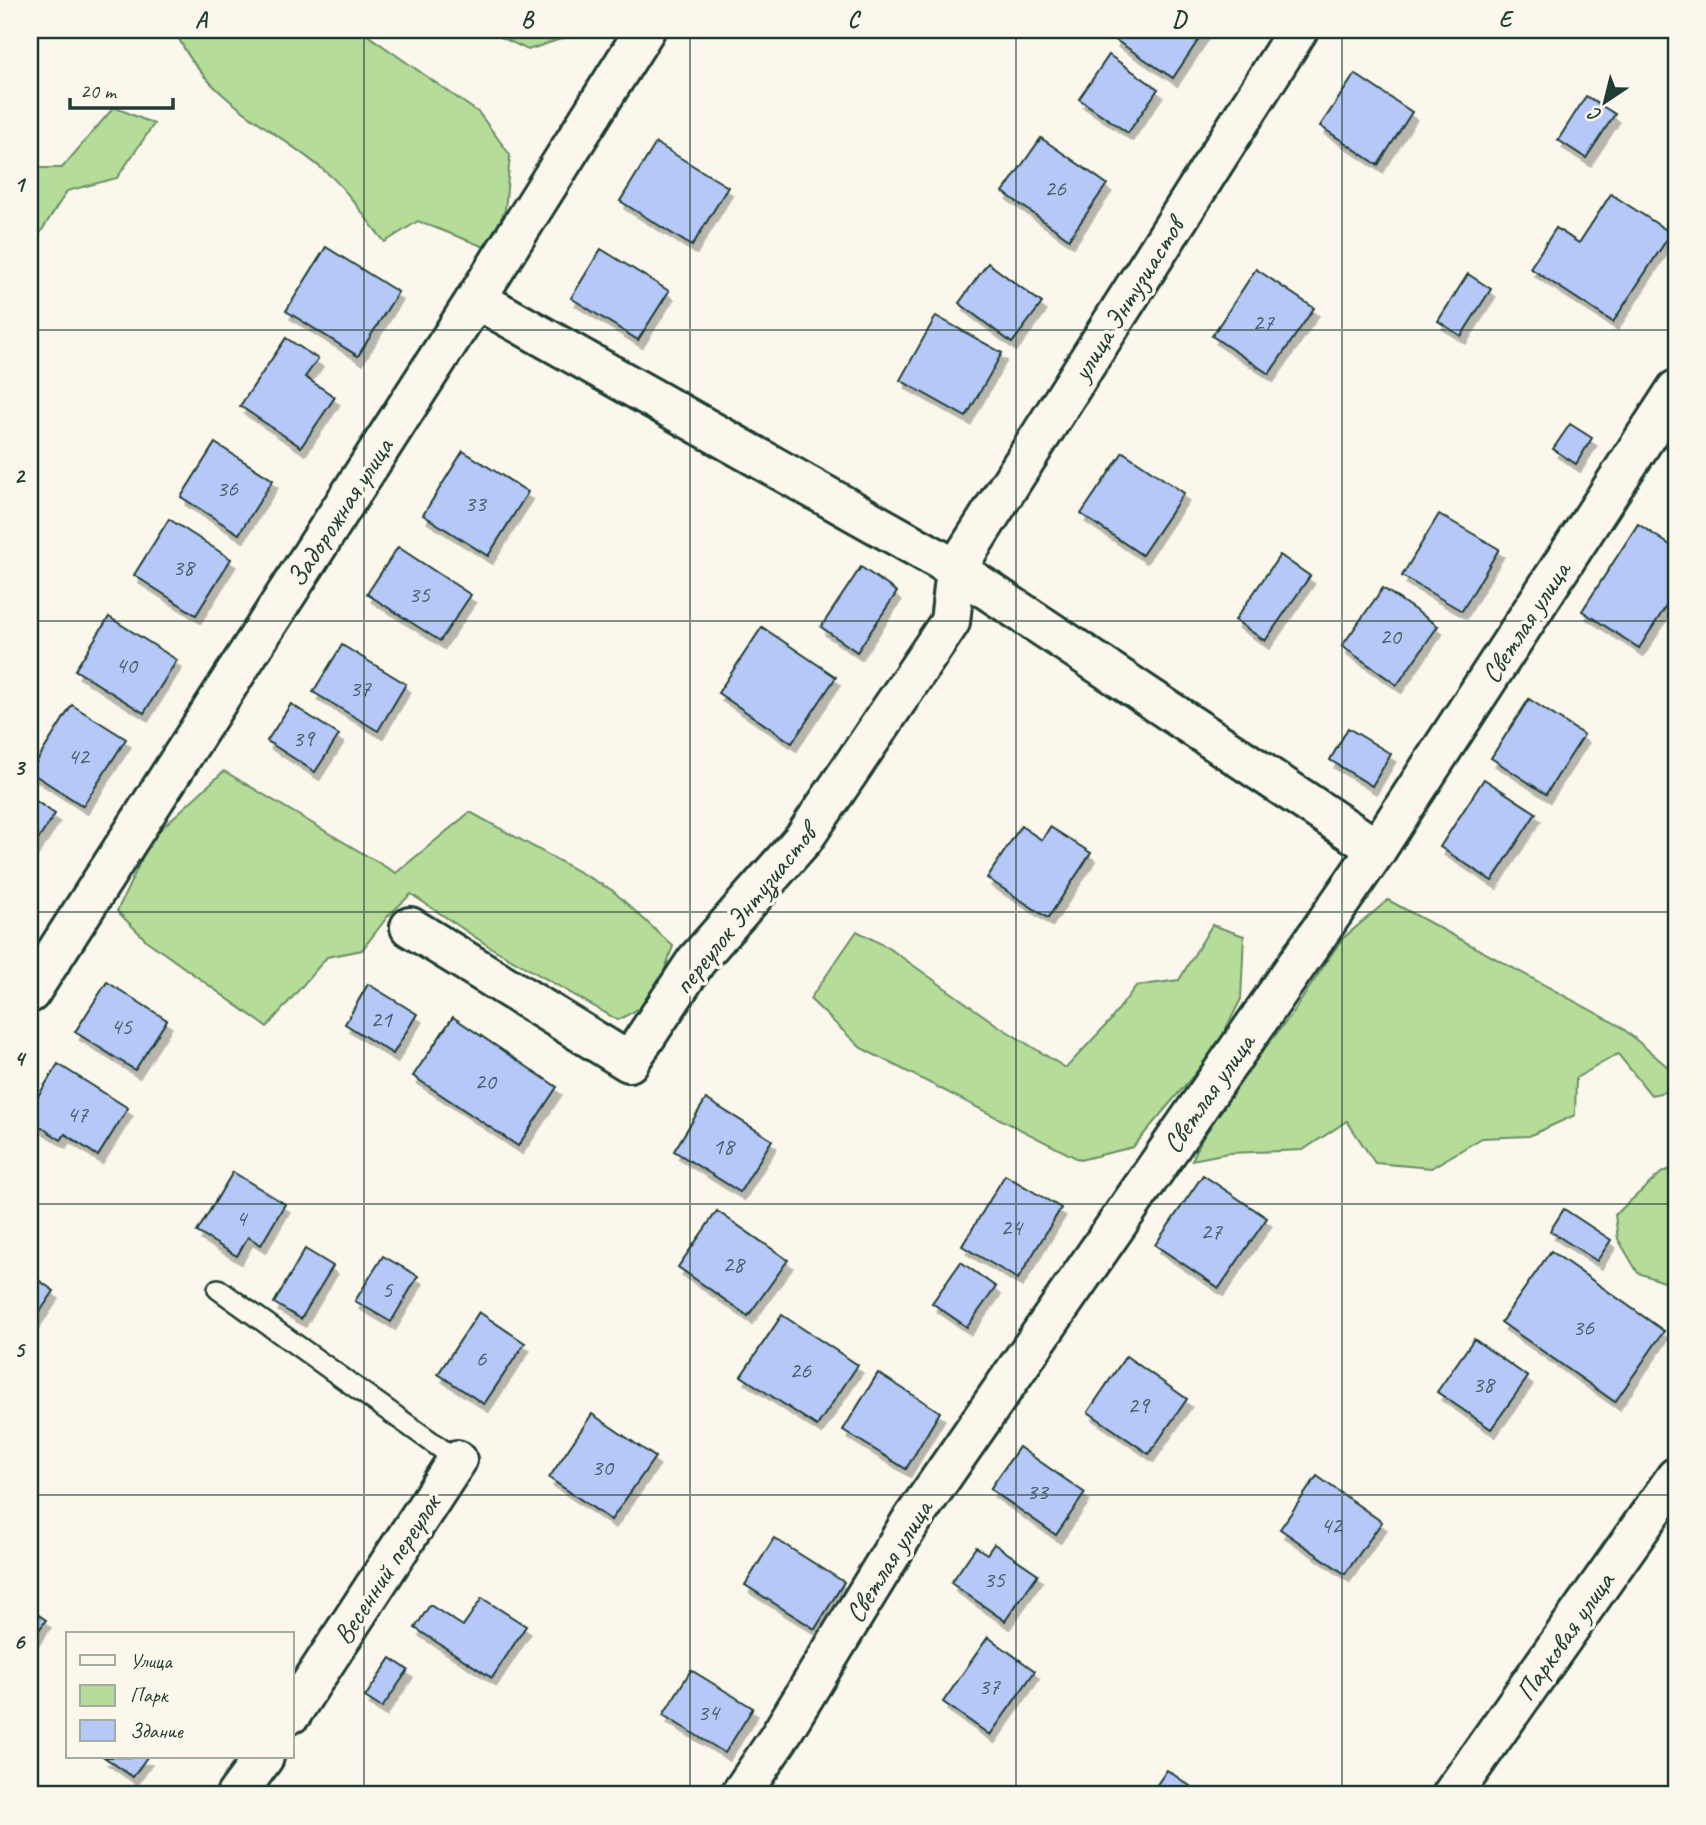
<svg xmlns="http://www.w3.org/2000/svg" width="1706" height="1825" font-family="Caveat,sans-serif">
<defs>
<filter id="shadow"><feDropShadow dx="4.5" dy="8" stdDeviation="0" flood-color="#0004"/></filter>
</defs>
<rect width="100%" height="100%" fill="#fbf7ec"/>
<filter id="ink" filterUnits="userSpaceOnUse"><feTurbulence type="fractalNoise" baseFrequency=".0143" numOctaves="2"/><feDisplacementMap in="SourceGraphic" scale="14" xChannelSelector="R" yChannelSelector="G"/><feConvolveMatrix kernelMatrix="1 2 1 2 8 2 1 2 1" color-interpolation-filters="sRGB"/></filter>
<g filter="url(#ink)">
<!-- green -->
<g fill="#b5dd99" stroke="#6a8d66" stroke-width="2">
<path d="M175,30H360L479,113L510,155L505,210L487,248L418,221L385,242C366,220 348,190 326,172C273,127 203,98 175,30Z"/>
<polygon points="486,30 568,30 567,37 528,50"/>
<polygon points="114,107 154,124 117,178 67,191 30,249 30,168 62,168"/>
<polygon points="224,771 396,873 470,812 612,890 673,946 654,1000 618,1020 490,947 411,894 388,916 362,950 327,957 267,1027 147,941 117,911 152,837"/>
<polygon points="1388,900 1620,1026 1676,1074 1676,1090 1651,1095 1618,1054 1576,1078 1575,1115 1529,1136 1482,1138 1431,1168 1375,1163 1347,1121 1303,1150 1228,1153 1192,1160 1215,1111 1292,1014 1341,940"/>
<polygon points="1212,925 1244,936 1241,999 1215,1050 1133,1147 1080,1160 861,1048 810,999 857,931 889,948 997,1025 1066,1068 1109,1022 1136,986 1179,980"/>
<polygon points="1676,1166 1676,1286 1638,1273 1618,1239 1615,1215 1661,1173"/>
</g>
<!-- building -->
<g fill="#b5c8f8" stroke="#1f3d34" stroke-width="2" filter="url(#shadow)">
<polygon points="1120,30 1205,30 1173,78 1114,39"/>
<polygon points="1109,55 1158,89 1128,133 1079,99"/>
<polygon points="1355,74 1412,112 1378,165 1320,126"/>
<polygon points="1586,96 1615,114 1586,158 1558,140"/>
<polygon points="1041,138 1107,184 1069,239 1003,192"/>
<polygon points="656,143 728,187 692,246 620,201"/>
<polygon points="1611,194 1671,233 1613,322 1530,268 1556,228 1579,243"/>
<polygon points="326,247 398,292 358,356 286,311"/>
<polygon points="601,249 669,291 638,340 571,298"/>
<polygon points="988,263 1042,303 1012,343 959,303"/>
<polygon points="1256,269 1314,308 1269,374 1212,336"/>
<polygon points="1468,274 1491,289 1461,336 1438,321"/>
<polygon points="936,316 1002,353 966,417 900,380"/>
<polygon points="286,338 318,359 305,377 335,397 301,447 240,406"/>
<polygon points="1570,424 1592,438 1576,464 1553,449"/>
<polygon points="215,443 273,480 239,534 181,497"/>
<polygon points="463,451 528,492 488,556 423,515"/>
<polygon points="1123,452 1184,493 1142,555 1081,514"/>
<polygon points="1439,514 1499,549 1462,611 1402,576"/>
<polygon points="169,519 231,559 196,615 134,575"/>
<polygon points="1638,524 1676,549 1676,591 1639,648 1582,611"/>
<polygon points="398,547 471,595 440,641 367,594"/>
<polygon points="1280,555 1310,576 1265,641 1235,620"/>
<polygon points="861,567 897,592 857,652 821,627"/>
<polygon points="1383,588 1438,626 1397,685 1342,646"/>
<polygon points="109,617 177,660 144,713 75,670"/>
<polygon points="762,627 836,677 792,743 718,693"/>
<polygon points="342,645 406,684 378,731 313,692"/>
<polygon points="1529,699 1584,735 1546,794 1491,758"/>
<polygon points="291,704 339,735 315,772 267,741"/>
<polygon points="72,705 126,739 83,806 30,772"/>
<polygon points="1348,728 1391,754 1372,786 1330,760"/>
<polygon points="1484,779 1536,813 1492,881 1440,847"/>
<polygon points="30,797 55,814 30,852"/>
<polygon points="1021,826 1042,840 1050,827 1091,853 1048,918 987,878"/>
<polygon points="107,982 167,1020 135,1070 75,1032"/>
<polygon points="368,984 417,1014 393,1054 345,1024"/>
<polygon points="453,1017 557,1087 518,1146 413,1076"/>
<polygon points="58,1064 128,1108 98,1156 65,1134 61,1140 30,1120 30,1109"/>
<polygon points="706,1099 772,1140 740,1192 674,1151"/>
<polygon points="233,1172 285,1204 261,1245 248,1237 237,1256 197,1232"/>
<polygon points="1005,1175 1061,1208 1018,1279 962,1246"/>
<polygon points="1203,1175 1267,1218 1219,1288 1155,1245"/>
<polygon points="1564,1209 1611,1240 1597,1261 1550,1231"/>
<polygon points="717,1211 788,1260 748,1316 678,1267"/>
<polygon points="305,1249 333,1266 301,1319 274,1303"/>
<polygon points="1551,1251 1664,1331 1615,1402 1501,1322"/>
<polygon points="383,1256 418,1276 391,1322 355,1301"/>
<polygon points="961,1262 996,1287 967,1327 932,1303"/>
<polygon points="30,1274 54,1291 30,1326"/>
<polygon points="479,1312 525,1343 484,1404 438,1374"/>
<polygon points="782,1315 858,1365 817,1426 741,1376"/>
<polygon points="1474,1339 1528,1377 1491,1429 1437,1392"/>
<polygon points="1126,1356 1187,1399 1149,1454 1088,1412"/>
<polygon points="878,1373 940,1412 906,1469 843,1430"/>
<polygon points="592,1414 655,1457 611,1520 549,1478"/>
<polygon points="1019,1447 1085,1493 1056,1535 990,1489"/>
<polygon points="1317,1476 1382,1522 1345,1574 1280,1529"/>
<polygon points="774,1538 844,1582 815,1629 745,1585"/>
<polygon points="994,1544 1038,1574 1005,1621 951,1583 976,1547 987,1554"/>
<polygon points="482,1598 526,1626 492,1678 415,1628 430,1605 463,1626"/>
<polygon points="30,1609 46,1620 30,1643"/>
<polygon points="988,1637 1035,1671 990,1735 943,1702"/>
<polygon points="391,1658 408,1670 382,1708 365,1697"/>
<polygon points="691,1670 753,1708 725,1753 663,1715"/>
<polygon points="104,1757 147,1757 133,1777"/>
<polygon points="1167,1770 1203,1795 1150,1795"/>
</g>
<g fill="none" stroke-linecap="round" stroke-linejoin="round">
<defs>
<polyline id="service" points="218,1289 457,1460"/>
<g id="minor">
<polyline points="476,299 956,569 1377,849"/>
<polyline points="410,927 629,1062 696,961 804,838 950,622 956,569 1298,30"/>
<polyline points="30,993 476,299 645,30"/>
<polyline points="292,1713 457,1460"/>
<polyline points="236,1795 264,1757"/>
<polyline points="740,1795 778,1739 910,1523 1377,849 1676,390"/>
<polyline points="1452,1795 1676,1477"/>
</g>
</defs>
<!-- service casing -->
<use href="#service" stroke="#1f3d34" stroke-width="24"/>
<!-- minor casing -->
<use href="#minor" stroke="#1f3d34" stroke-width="44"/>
<!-- service -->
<use href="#service" stroke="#fbf7ec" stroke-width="19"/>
<!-- minor -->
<use href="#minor" stroke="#fbf7ec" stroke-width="38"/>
</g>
</g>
<!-- grid -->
<path fill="none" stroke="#1f3d34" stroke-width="2" stroke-opacity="0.55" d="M364,30V1795M690,30V1795M1016,30V1795M1342,30V1795M30,330H1676M30,621H1676M30,912H1676M30,1204H1676M30,1495H1676"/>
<g text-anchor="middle" stroke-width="7" stroke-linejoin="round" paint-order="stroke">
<!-- number labels -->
<g font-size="24" fill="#446065">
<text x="1055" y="196">26</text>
<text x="1263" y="330">27</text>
<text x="227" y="496">36</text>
<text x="475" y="511">33</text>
<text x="183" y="575">38</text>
<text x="419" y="602">35</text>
<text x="1390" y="644">20</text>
<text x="126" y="673">40</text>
<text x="360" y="696">37</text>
<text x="303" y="746">39</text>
<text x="78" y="764">42</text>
<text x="381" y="1027">21</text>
<text x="121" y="1034">45</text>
<text x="485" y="1089">20</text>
<text x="77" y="1122">47</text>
<text x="723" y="1154">18</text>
<text x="241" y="1226">4</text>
<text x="1011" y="1235">24</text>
<text x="1211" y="1239">27</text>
<text x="733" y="1272">28</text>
<text x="387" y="1297">5</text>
<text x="1583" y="1335">36</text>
<text x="481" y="1366">6</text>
<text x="800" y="1378">26</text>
<text x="1483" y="1392">38</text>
<text x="1138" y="1413">29</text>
<text x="602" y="1475">30</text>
<text x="1037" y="1499">33</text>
<text x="1331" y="1533">42</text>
<text x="994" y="1587">35</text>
<text x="989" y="1694">37</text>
<text x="708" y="1720">34</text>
</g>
<!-- street labels -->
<g font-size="28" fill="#1f3d34" stroke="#fbf7ec">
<text transform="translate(1127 299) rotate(-58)" y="10">улица Энтузиастов</text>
<text transform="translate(339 512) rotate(-57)" y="10">Задорожная улица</text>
<text transform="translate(1525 622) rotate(-57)" y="10">Светлая улица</text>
<text transform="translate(744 909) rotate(-51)" y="10">переулок Энтузиастов</text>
<text transform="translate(1208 1093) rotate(-55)" y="10">Светлая улица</text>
<text transform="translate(888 1561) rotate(-58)" y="10">Светлая улица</text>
<text transform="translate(386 1569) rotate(-57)" y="10">Весенний переулок</text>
<text transform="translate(1564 1636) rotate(-55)" y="10">Парковая улица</text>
</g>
</g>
<!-- margin -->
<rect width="1706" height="1825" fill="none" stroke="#fbf7ec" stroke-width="77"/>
<!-- legend -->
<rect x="66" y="1632" width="228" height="126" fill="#fbf7ec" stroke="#a3ada2" stroke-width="2"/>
<rect x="80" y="1655" width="35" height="10" fill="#fbf7ec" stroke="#a3ada2" stroke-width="2"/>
<text x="130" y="1668" font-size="21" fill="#1f3d34">Улица</text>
<rect x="80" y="1685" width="35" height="21" fill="#b5dd99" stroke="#a3ada2" stroke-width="2"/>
<text x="130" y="1702" font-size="21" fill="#1f3d34">Парк</text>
<rect x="80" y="1720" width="35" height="21" fill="#b5c8f8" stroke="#a3ada2" stroke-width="2"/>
<text x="130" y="1738" font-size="21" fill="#1f3d34">Здание</text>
<!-- north arrow -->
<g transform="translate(1605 102) rotate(215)" stroke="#fbf7ec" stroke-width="5" paint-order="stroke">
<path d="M0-5L12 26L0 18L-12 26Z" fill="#1f3d34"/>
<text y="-10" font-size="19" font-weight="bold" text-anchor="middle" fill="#1f3d34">С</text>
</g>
<!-- scale -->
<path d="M70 98v10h103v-10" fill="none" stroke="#1f3d34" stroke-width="3.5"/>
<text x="80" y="98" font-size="21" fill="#1f3d34" stroke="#fbf7ec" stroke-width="5" paint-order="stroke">20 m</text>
<rect x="38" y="38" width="1630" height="1748" fill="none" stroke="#1f3d34" stroke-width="2.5"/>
<g font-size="23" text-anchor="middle" font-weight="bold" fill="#1f3d34">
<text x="201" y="27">A</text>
<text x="527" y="27">B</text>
<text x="853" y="27">C</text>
<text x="1179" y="27">D</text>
<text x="1505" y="27">E</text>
<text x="19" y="192">1</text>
<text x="19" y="483">2</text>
<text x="19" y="775">3</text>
<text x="19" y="1066">4</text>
<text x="19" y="1357">5</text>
<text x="19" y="1649">6</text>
</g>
</svg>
